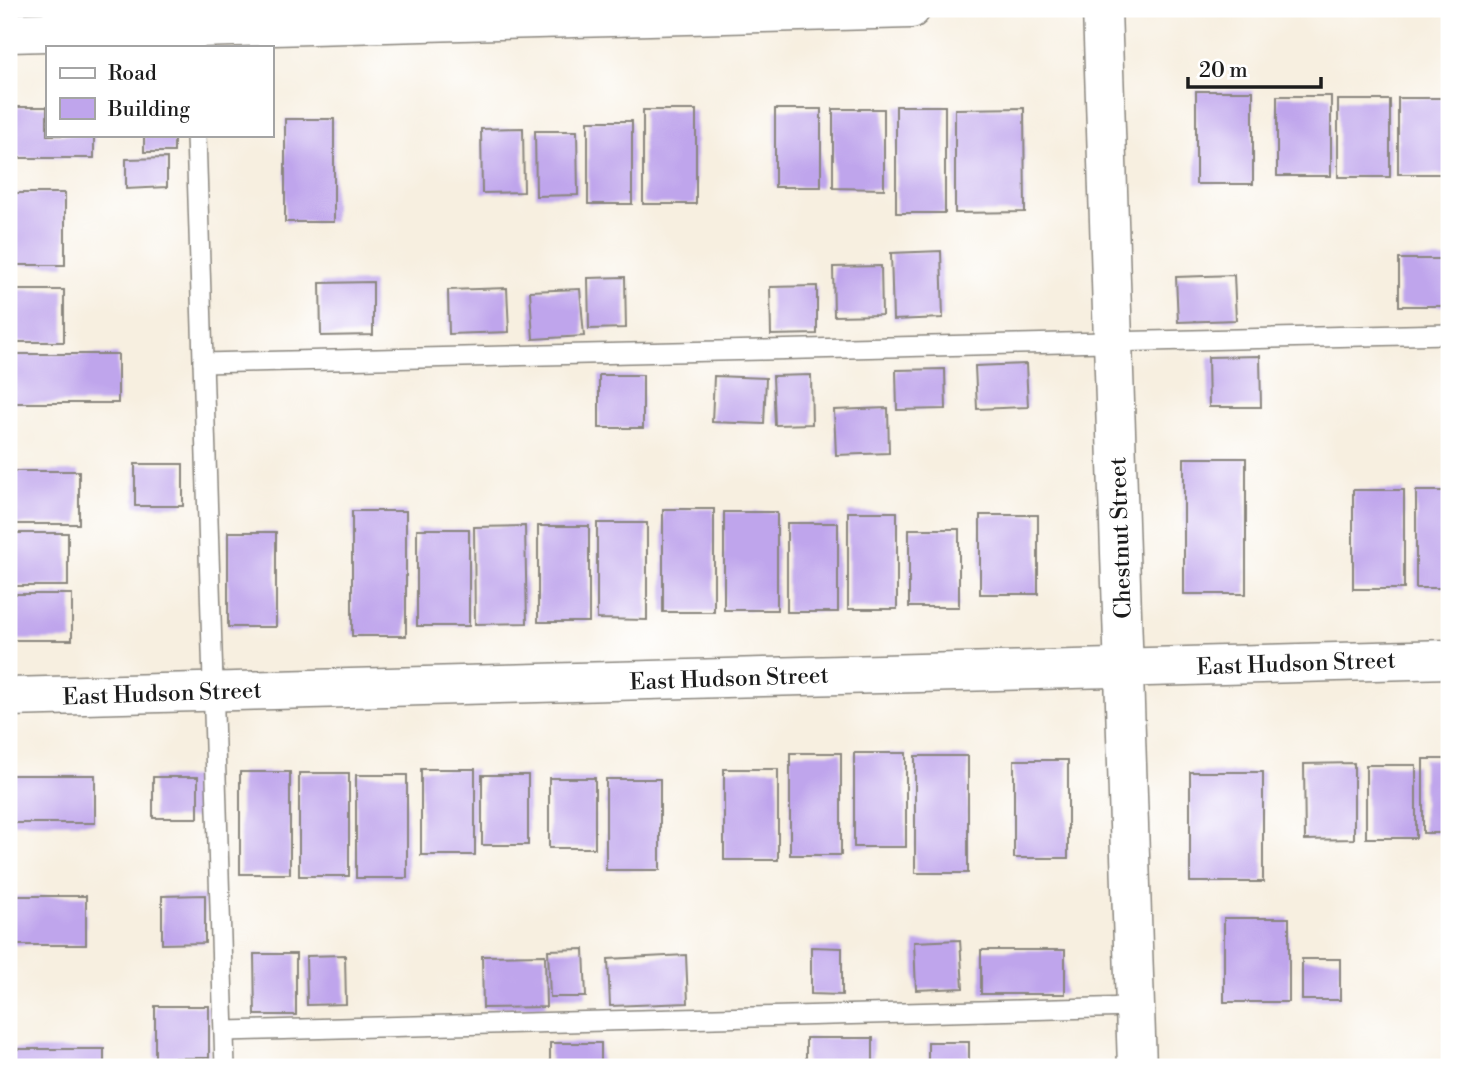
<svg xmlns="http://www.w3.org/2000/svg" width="1458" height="1076" font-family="'Libre Bodoni',serif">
<rect width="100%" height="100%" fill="#fff"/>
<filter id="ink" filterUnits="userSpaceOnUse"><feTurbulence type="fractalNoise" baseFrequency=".0143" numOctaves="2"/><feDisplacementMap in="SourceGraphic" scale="14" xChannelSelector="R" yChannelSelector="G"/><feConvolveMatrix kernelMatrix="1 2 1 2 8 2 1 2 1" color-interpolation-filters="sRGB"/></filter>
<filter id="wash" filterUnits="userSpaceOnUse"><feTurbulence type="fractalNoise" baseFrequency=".00686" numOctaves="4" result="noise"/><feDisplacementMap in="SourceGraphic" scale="28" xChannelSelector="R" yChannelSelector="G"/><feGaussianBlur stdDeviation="1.57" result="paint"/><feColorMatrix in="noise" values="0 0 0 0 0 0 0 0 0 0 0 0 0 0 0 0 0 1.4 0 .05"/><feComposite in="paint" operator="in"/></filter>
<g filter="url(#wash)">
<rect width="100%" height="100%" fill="#f7efe0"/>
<g id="blocks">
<!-- building -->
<g fill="#bfa5ec">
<rect x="1196" y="91" width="57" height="93"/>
<rect x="1277" y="96" width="54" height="80"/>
<rect x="1398" y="98" width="51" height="76"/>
<rect x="1338" y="100" width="52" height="77"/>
<rect x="896" y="106" width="49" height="107"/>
<polygon points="9,107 47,107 47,135 94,135 94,158 9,158"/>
<polygon points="1024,108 1025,212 955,213 955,109"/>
<rect x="775" y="109" width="46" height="78"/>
<polygon points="833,109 884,109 884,189 833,188"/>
<rect x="643" y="110" width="53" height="94"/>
<rect x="285" y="119" width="49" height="103"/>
<rect x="588" y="121" width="44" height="83"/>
<polygon points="523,128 524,192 482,193 481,129"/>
<polygon points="535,131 577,131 578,195 536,196"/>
<rect x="144" y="135" width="30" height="17"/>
<polygon points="167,158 167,187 126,189 126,159"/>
<rect x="9" y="193" width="56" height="72"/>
<polygon points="941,251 943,318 893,320 891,253"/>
<rect x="1399" y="259" width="50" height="47"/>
<polygon points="881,266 882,315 834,316 833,267"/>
<polygon points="1234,275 1236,320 1178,322 1176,277"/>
<polygon points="625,277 626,328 589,329 588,278"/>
<polygon points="373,282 373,335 321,336 320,283"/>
<polygon points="817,286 817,334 771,335 770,287"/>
<polygon points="507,288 509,332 449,334 448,290"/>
<polygon points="580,289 584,336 533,339 530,291"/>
<rect x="9" y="290" width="55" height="52"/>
<rect x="9" y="354" width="109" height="49"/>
<polygon points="1260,356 1261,407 1209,407 1208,357"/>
<polygon points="1026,364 1028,407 977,409 975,366"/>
<polygon points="945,369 946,409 897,410 896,370"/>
<rect x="599" y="375" width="44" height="53"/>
<polygon points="811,375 812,424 775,425 773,376"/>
<polygon points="714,376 766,378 764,424 712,422"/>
<polygon points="888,408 889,453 836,455 834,410"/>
<rect x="1184" y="458" width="62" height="136"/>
<rect x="135" y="464" width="48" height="42"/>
<rect x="9" y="471" width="70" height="53"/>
<rect x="1353" y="490" width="51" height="99"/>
<rect x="1416" y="491" width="33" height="97"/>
<rect x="663" y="509" width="51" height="103"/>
<rect x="352" y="511" width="54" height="125"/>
<rect x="724" y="512" width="53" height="98"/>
<rect x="848" y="512" width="49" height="97"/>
<rect x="980" y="515" width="58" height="79"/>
<polygon points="597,523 647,523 647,620 597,619"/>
<rect x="787" y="523" width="51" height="89"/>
<polygon points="525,526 527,623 475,624 474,527"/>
<rect x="538" y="526" width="51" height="96"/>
<rect x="417" y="529" width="52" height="97"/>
<rect x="909" y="529" width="50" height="78"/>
<rect x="228" y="532" width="48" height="95"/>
<rect x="9" y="533" width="59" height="53"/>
<rect x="9" y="594" width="63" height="46"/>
<rect x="790" y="753" width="51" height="102"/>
<rect x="854" y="753" width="52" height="94"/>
<rect x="915" y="756" width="53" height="117"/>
<rect x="1423" y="759" width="26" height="74"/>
<rect x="1014" y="760" width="54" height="98"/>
<polygon points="1354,763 1354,839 1305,840 1304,764"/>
<rect x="1366" y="765" width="50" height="73"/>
<rect x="421" y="769" width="54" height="86"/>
<rect x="724" y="769" width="54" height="91"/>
<rect x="240" y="772" width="50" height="102"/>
<rect x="1190" y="772" width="73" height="110"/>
<rect x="299" y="773" width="50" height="103"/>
<rect x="9" y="775" width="86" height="48"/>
<rect x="356" y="775" width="51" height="103"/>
<rect x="482" y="775" width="46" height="70"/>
<rect x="153" y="777" width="45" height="41"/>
<rect x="549" y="778" width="46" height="70"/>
<rect x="606" y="779" width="54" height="91"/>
<polygon points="205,895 205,943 162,944 162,896"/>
<rect x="9" y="896" width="77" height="49"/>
<rect x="1224" y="918" width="65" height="84"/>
<polygon points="960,940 963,988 916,990 914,942"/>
<polygon points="811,947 842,948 842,995 811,994"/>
<polygon points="584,949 586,997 550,997 548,950"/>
<rect x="981" y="950" width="84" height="44"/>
<polygon points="254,954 296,954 296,1015 255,1015"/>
<polygon points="345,955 346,1004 307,1005 306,956"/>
<polygon points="545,955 546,1007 483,1008 482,956"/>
<polygon points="686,955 688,1003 610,1006 608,959"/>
<rect x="1302" y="959" width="38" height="41"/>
<rect x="155" y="1006" width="54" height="52"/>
<rect x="806" y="1038" width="67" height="29"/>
<rect x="928" y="1042" width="41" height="25"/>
<rect x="550" y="1043" width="51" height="24"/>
<rect x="10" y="1049" width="94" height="18"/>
</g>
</g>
</g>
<g filter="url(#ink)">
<use href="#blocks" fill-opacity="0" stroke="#8a867e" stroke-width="2"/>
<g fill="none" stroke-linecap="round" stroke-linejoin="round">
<defs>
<g id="service">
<polyline points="196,135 225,1067"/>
<polyline points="203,363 1449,334"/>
<polyline points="225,1031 1135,1007"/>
</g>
<g id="minor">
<polyline points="1102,9 1137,1067"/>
<polyline points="9,33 911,9"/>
<polyline points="9,697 1449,659"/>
</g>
</defs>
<!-- service casing -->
<use href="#service" stroke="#8a867e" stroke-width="22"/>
<!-- minor casing -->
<use href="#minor" stroke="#8a867e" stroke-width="41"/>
<!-- service -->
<use href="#service" stroke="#fff" stroke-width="19"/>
<!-- minor -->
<use href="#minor" stroke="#fff" stroke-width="38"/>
</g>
</g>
<g text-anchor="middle" stroke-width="7" stroke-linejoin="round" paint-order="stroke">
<!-- street labels -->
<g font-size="23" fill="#1c1c1c" stroke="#fff">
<text transform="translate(1120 538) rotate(-92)" y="8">Chestnut Street</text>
<text transform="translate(1296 663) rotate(-2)" y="8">East Hudson Street</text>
<text transform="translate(729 678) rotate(-2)" y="8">East Hudson Street</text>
<text transform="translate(162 693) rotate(-2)" y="8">East Hudson Street</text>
</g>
</g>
<!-- margin -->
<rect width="1458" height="1076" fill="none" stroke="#fff" stroke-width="35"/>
<!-- legend -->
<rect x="46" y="46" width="228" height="91" fill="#ffffff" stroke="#a4a4a4" stroke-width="2"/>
<rect x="60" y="68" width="35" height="10" fill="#ffffff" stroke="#a4a4a4" stroke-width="2"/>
<text x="108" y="80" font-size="21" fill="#1c1c1c">Road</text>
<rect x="60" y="98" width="35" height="21" fill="#bfa5ec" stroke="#a4a4a4" stroke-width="2"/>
<text x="108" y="116" font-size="21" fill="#1c1c1c">Building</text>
<!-- scale -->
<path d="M1188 77v10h133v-10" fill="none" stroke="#1c1c1c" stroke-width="3.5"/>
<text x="1199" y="77" font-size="21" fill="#1c1c1c" stroke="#ffffff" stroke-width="5" paint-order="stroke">20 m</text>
</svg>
